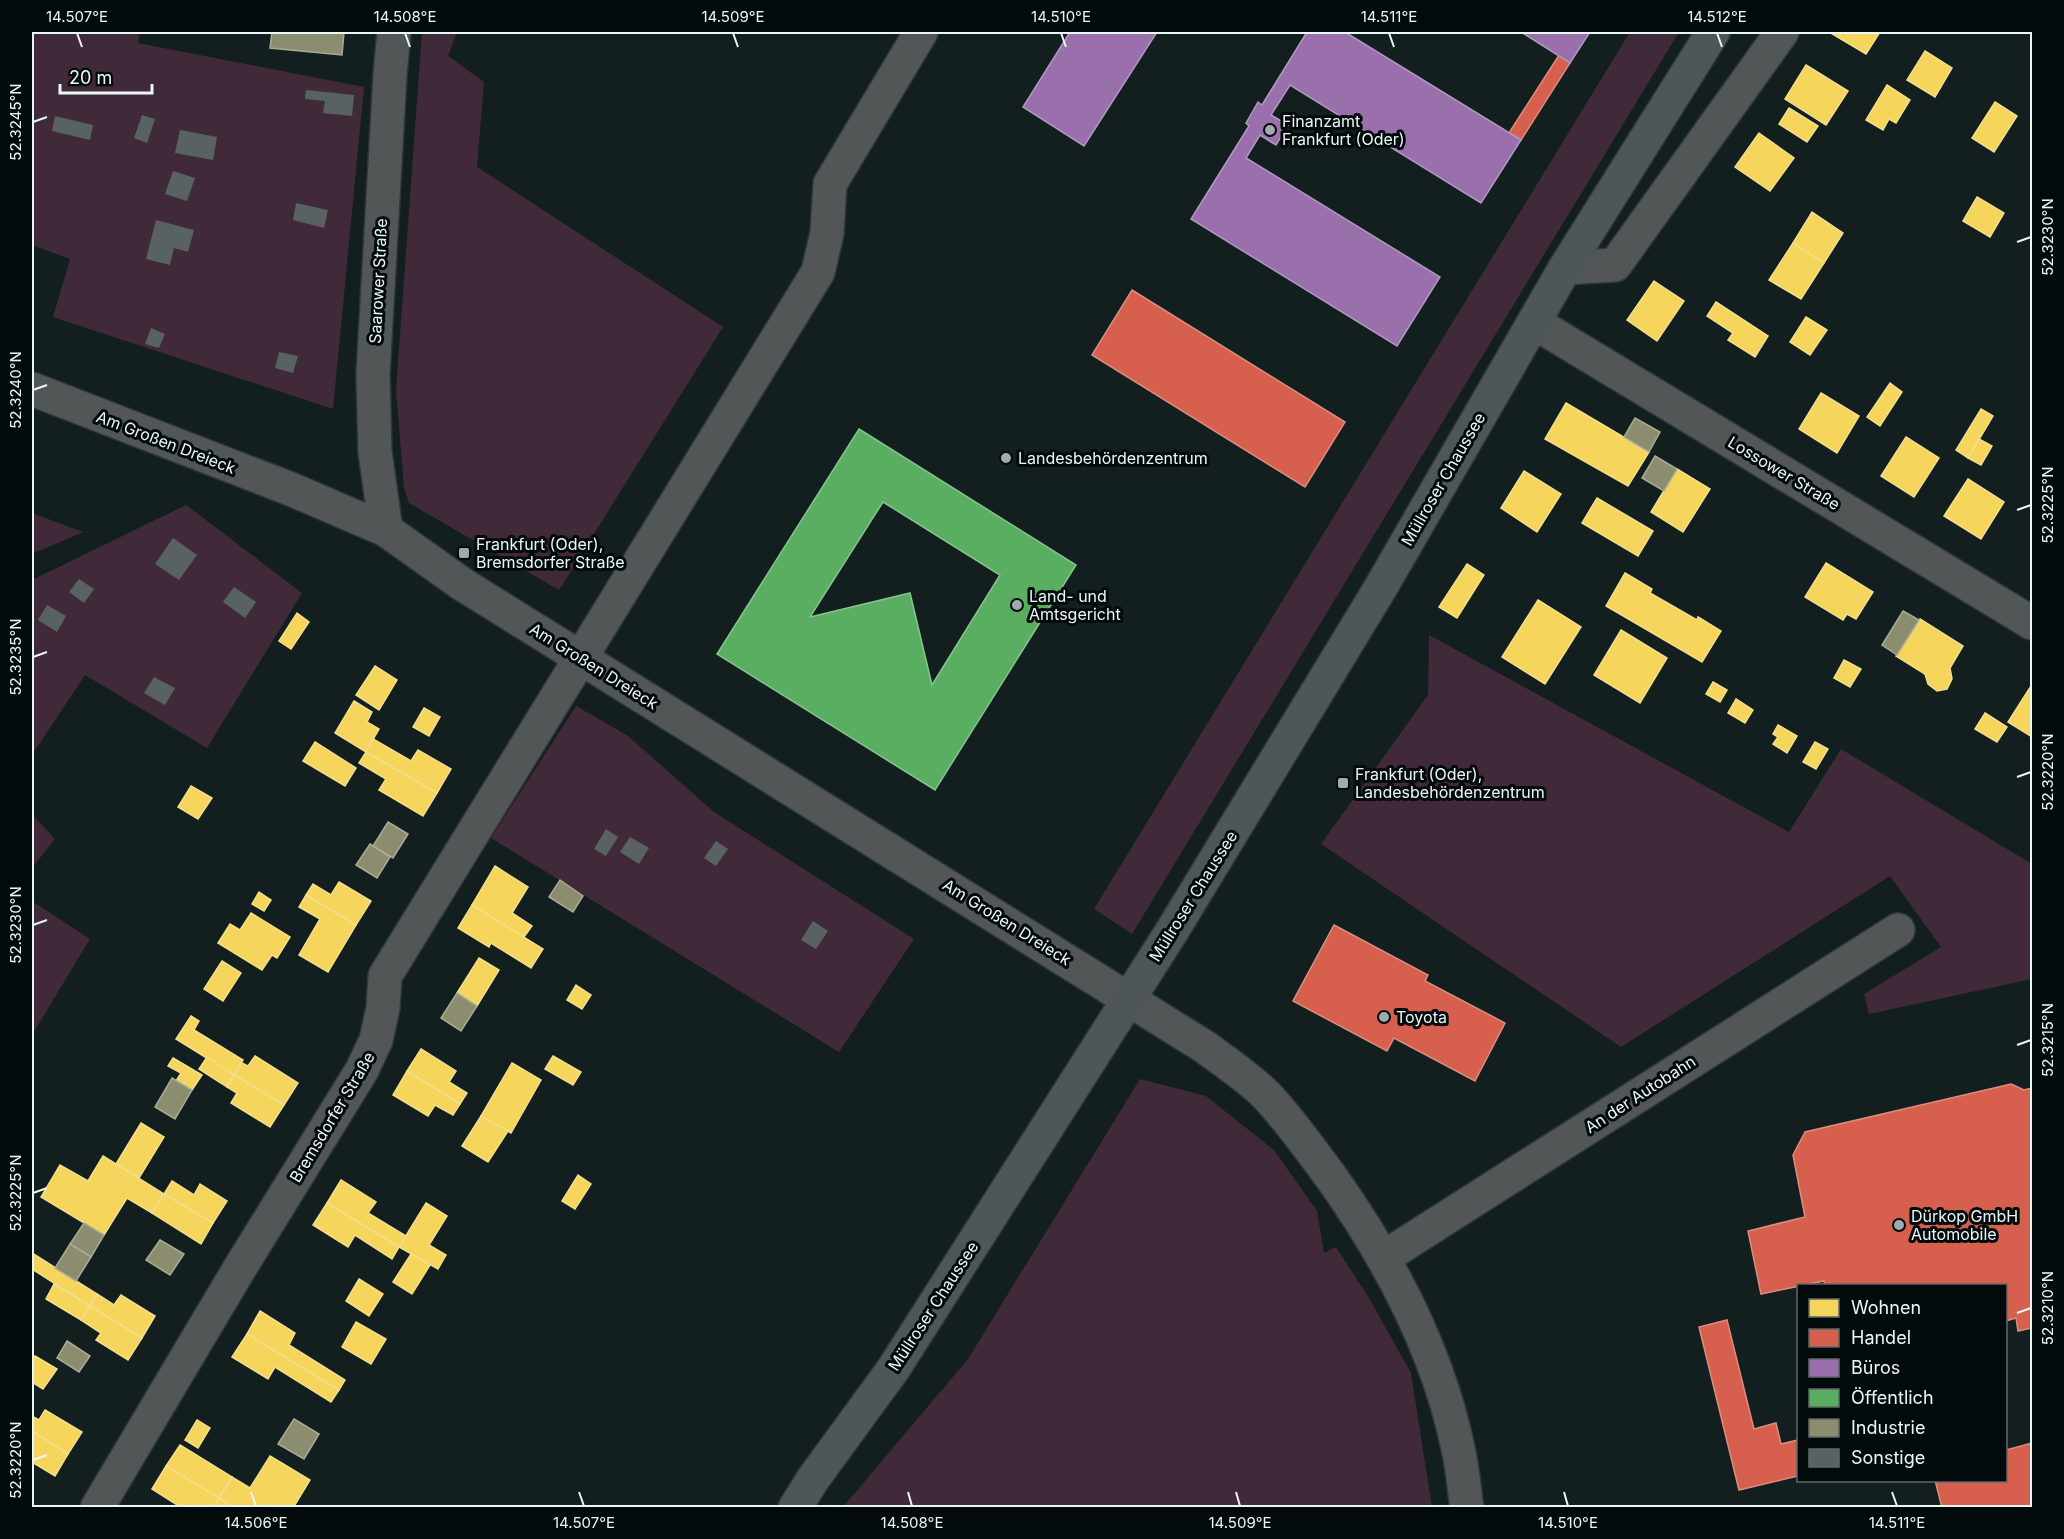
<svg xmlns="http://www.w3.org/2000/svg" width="2064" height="1539" font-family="Inter,sans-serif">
<rect width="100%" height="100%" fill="#131e1f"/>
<!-- green -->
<g fill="#402a3a">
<polygon points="32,32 140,32 138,43 364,87 333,409 53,317 70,259 32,245"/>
<polygon points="422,32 457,32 448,56 484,82 477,167 723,327 559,590 409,503 404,488 396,390"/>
<polygon points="1630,32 1679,32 1132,934 1094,909"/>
<polygon points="186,505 302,593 207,748 85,675 32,755 32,580"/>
<polygon points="32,513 83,532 32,554"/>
<polygon points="1429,635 1789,832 1841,749 2032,864 2032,979 1869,1014 1864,994 1941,947 1890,876 1621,1047 1321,844 1428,695"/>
<polygon points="576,706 628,736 714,812 914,939 839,1052 491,838"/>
<polygon points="32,814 55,839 32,868"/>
<polygon points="32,901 90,939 32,1035"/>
<polygon points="1140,1079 1206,1096 1274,1150 1317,1211 1324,1253 1336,1247 1369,1298 1411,1373 1432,1507 843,1507 968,1359"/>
</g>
<!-- homes -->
<g fill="#f6d55c" stroke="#f2df8b" stroke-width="1.5">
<polygon points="1829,32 1880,32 1866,54"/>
<polygon points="1925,51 1952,68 1935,97 1907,80"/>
<polygon points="1806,65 1848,91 1826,125 1785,99"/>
<polygon points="1887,85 1910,100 1896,123 1889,119 1883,130 1866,120"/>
<polygon points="1995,102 2017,116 1994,152 1972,138"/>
<polygon points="1789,108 1818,126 1807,142 1779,124"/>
<polygon points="1759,133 1794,158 1770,191 1735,167"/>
<polygon points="1977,197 2004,213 1990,237 1963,221"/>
<polygon points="1812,212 1843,233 1824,263 1793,243"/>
<polygon points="1793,243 1824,263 1801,299 1769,280"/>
<polygon points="1654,281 1684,301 1657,341 1627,320"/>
<polygon points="1716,302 1768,336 1755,357 1728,340 1733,333 1707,316"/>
<polygon points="1806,317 1827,330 1810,355 1790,342"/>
<polygon points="1890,383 1902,392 1880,426 1867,417"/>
<polygon points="1821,393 1859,416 1837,453 1799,429"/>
<polygon points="1566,403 1649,452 1628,486 1545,439"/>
<polygon points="1981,409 1993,416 1968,458 1956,450"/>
<polygon points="1906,437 1939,458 1914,497 1881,476"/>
<polygon points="1979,439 1992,446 1981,465 1968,458"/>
<polygon points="1677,469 1710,489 1683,532 1651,512"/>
<polygon points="1524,471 1561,494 1537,532 1501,508"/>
<polygon points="1968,479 2004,502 1981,539 1944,516"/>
<polygon points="1597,498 1653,531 1638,556 1582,523"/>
<polygon points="1826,563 1873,592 1856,619 1847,614 1843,620 1805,597"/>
<polygon points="1467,564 1484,575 1457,618 1439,607"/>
<polygon points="1625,573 1652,589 1650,593 1697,620 1698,617 1721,631 1702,662 1606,606"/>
<polygon points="1538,600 1581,627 1545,684 1502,657"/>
<polygon points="297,613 309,622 291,649 279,641"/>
<polygon points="1920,619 1963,646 1950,668 1952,679 1947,689 1937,691 1928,684 1925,674 1896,656"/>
<polygon points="1621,630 1667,658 1640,703 1594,675"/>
<polygon points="1844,660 1861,669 1850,687 1834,678"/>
<polygon points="375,666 397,680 379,710 356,695"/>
<polygon points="1713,682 1727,690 1720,702 1706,694"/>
<polygon points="2031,686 2032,688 2032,737 2008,722"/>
<polygon points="1736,699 1753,710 1745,723 1728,713"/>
<polygon points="354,701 372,712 367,722 379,729 366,752 335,733"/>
<polygon points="424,708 440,717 429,736 413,727"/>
<polygon points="1985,713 2007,727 1997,742 1975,729"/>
<polygon points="1778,725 1797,736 1787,753 1773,744 1778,737 1773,734"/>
<polygon points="373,739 411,761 418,750 451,769 437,793 366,752"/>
<polygon points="315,742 356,768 345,786 303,761"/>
<polygon points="1815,742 1828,749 1816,769 1803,762"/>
<polygon points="366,752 437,793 423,816 379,790 386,779 359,763"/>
<polygon points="191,786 212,798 198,819 178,807"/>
<polygon points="495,866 528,887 512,913 532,926 524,937 472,905"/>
<polygon points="339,882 371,901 356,925 306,895 313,884 331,895"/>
<polygon points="259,892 271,900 264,911 252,904"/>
<polygon points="306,895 356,925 328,972 299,955 320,919 299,907"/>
<polygon points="472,905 543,949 531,968 491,943 489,947 458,928"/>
<polygon points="251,913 290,937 277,958 272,955 262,970 218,943 230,924 240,930"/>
<polygon points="479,958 499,970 477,1006 457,993"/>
<polygon points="222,961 241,973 223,1001 204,989"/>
<polygon points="576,985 591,995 582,1009 567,1000"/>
<polygon points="191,1016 199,1021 194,1030 243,1060 234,1075 176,1039"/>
<polygon points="421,1049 456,1071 449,1082 467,1093 460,1104 407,1071"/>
<polygon points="255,1056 298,1083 284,1105 234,1075 242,1063 248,1066"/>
<polygon points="553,1056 581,1072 573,1085 545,1069"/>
<polygon points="207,1057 234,1075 227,1087 199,1069"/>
<polygon points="173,1058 202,1075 192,1090 176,1081 181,1073 168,1066"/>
<polygon points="512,1063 541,1080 511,1133 481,1116"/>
<polygon points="407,1071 460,1104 453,1115 435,1105 428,1116 393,1095"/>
<polygon points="234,1075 284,1105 270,1127 231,1103 237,1093 227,1087"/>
<polygon points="481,1116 508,1131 488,1162 462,1146"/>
<polygon points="141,1123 164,1137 139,1178 116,1164"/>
<polygon points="103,1156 164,1194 152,1213 127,1198 104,1235 41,1197 60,1165 88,1181"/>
<polygon points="578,1175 591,1184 575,1209 562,1201"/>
<polygon points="341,1180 376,1202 368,1213 406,1236 399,1247 327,1203"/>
<polygon points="172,1181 194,1195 200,1184 227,1201 213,1223 164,1194"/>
<polygon points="164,1194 213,1223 201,1244 152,1213"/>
<polygon points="327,1203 399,1247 392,1259 355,1235 348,1247 313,1225"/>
<polygon points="426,1203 447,1216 429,1245 446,1255 438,1269 399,1247"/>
<polygon points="32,1253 97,1294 90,1306 32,1269"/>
<polygon points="411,1254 430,1265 412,1294 393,1282"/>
<polygon points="359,1279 383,1294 369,1316 346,1301"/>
<polygon points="54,1284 90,1306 81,1320 46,1299"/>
<polygon points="97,1294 114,1305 121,1295 155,1316 142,1338 90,1306"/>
<polygon points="90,1306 142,1338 128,1360 96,1340 101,1333 81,1320"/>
<polygon points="260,1311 295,1333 289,1345 345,1380 339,1390 247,1334"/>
<polygon points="356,1322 386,1339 371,1364 342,1347"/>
<polygon points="247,1334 339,1390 331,1402 275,1367 268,1379 232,1357"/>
<polygon points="35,1356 57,1369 43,1389 32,1382 32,1361"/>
<polygon points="45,1410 82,1432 68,1454 32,1431 32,1416 39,1420"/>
<polygon points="197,1420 210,1428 198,1448 185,1440"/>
<polygon points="32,1431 68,1454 55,1476 32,1462"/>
<polygon points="180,1445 232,1477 219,1498 166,1466"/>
<polygon points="270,1456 310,1480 293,1508 234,1508 219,1498 232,1477 250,1488"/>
<polygon points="166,1466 219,1498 213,1508 182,1508 152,1489"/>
<polygon points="219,1498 234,1508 213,1508"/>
</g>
<!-- shops -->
<g fill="#d6604d" stroke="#dc8d80" stroke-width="1.5">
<polygon points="1559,55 1570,63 1521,140 1509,133"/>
<polygon points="1132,290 1345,422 1305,487 1092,355"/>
<polygon points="1334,925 1428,975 1425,981 1505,1023 1475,1081 1394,1038 1387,1051 1293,1001"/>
<polygon points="2011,1084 2024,1090 2032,1088 2032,1328 2018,1331 2016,1318 2006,1321 2006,1286 1825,1286 1824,1281 1761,1294 1748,1231 1805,1217 1793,1155 1805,1132"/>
<polygon points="1727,1320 1754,1429 1776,1423 1781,1444 1798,1440 1798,1476 1739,1490 1699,1327"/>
<polygon points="2032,1443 2032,1508 1942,1508 1935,1480 2006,1480 2006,1450"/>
</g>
<!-- offices -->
<g fill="#9970ab" stroke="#b198c2" stroke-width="1.5">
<polygon points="1070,32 1157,32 1084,146 1023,107"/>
<polygon points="1307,32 1345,32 1521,140 1481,203 1290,85 1271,115 1288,125 1276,145 1260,135 1246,158 1440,277 1397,346 1191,219 1249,126 1246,123 1258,102 1262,105"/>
<polygon points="1521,32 1590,32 1570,63"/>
</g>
<!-- public -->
<path fill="#5aae61" stroke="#85c48e" stroke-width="1.5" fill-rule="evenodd" d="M859,429L1076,565L935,790L717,654ZM883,502L1000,575L932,685L910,593L810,617Z"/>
<!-- industry -->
<g fill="#8c8c6e" stroke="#a8ac97" stroke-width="1.5">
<polygon points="272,32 344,32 342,55 270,48"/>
<polygon points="1635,418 1660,432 1649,452 1624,437"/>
<polygon points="1655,456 1677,469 1664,491 1642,478"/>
<polygon points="1903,611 1919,620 1897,655 1882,645"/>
<polygon points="388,822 408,834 393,858 373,846"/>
<polygon points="370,844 390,857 377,878 356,865"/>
<polygon points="560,880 583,896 573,912 549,897"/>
<polygon points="457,993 477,1006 461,1031 441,1018"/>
<polygon points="172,1078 192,1090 175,1119 155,1107"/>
<polygon points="84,1223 104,1235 91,1257 70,1244"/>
<polygon points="160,1240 184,1254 170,1275 146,1260"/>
<polygon points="70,1244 91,1257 76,1281 55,1268"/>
<polygon points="67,1341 90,1356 79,1372 57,1358"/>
<polygon points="294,1419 319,1434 304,1459 278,1444"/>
</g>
<!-- building -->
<g fill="#586263">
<polygon points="306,90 354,95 352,116 323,113 325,101 305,99"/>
<polygon points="142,115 155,119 147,143 134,138"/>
<polygon points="55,116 93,125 90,140 52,131"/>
<polygon points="180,130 217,137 213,160 175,153"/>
<polygon points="173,171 195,178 187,201 165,194"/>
<polygon points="296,203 328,210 324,228 293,220"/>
<polygon points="156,220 194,230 188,252 174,248 170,265 146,259"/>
<polygon points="151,328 165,334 159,348 145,344"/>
<polygon points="279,352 298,356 293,373 275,368"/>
<polygon points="173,538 197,555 179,580 155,564"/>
<polygon points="79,579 94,589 84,603 69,592"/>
<polygon points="234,587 256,602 245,618 223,602"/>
<polygon points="47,605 66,616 57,632 38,620"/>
<polygon points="154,677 175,688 165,705 144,693"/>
<polygon points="606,829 618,837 606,856 594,849"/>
<polygon points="630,837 649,848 639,864 620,852"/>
<polygon points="716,841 728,849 716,866 704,858"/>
<polygon points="813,921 828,931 816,949 801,940"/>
</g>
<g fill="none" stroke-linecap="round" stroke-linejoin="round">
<defs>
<g id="minor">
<polyline points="1565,268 1615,265 1782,32"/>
<polyline points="1535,323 2032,623"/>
<path d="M32,389L293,490L386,530L462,584L1205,1047C1225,1062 1248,1077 1266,1095C1290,1120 1310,1149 1331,1177C1390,1260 1439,1352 1459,1453C1463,1471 1464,1489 1467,1508"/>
<polyline points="386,530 375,452 373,374 390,75 394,32"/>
<polyline points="1383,1258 1898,930"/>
<polyline points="97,1508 238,1271 362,1070 376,1040 383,1008 385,976 818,272 827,233 830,184 921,32"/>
</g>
<polyline id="major" points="795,1508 813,1479 894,1368 1172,931 1381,587 1565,268 1713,32"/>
</defs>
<!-- minor casing -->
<use href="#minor" stroke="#2e3738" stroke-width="36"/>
<!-- major casing -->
<use href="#major" stroke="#2e3738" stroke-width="36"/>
<!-- minor -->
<use href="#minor" stroke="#525656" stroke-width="33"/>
<!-- major -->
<use href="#major" stroke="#4f5657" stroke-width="33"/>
</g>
<!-- ticks -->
<path fill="none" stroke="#eaf7f8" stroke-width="2" d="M77,33L82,47M405,33L410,47M733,33L738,47M1061,33L1066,47M1389,33L1394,47M1717,33L1722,47M33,122L47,117M2017,242L2031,237M33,390L47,385M2017,510L2031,505M33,657L47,652M2017,777L2031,772M33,925L47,920M2017,1045L2031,1040M33,1193L47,1188M2017,1313L2031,1308M33,1460L47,1455M251,1492L256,1506M579,1492L584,1506M908,1492L912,1506M1236,1492L1240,1506M1564,1492L1568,1506M1892,1492L1897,1506"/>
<!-- markers -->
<g fill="#9fabac" stroke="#030a0c" stroke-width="2">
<circle cx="1270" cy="130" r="6"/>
<circle cx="1006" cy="458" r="6"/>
<rect x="458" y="547" width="12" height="12" rx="3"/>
<circle cx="1017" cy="605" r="6"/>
<rect x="1337" y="777" width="12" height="12" rx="3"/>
<circle cx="1384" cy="1017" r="6"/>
<circle cx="1899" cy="1225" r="6"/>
</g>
<g text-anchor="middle" stroke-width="6" stroke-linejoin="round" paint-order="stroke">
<!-- poi labels -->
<g font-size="16" fill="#eaf7f8" stroke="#030a0c" text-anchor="start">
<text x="1282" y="127">Finanzamt<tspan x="1282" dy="18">Frankfurt (Oder)</tspan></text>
<text x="1018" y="464">Landesbehördenzentrum</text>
<text x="476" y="550">Frankfurt (Oder),<tspan x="476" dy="18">Bremsdorfer Straße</tspan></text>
<text x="1029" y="602">Land- und<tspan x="1029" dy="18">Amtsgericht</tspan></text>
<text x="1355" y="780">Frankfurt (Oder),<tspan x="1355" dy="18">Landesbehördenzentrum</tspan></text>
<text x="1396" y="1023">Toyota</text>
<text x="1911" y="1222">Dürkop GmbH<tspan x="1911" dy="18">Automobile</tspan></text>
</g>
<!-- street labels -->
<g font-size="16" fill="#eaf7f8" stroke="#030a0c">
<text transform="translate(378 281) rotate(-87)" y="6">Saarower Straße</text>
<text transform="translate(166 442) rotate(21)" y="6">Am Großen Dreieck</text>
<text transform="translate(1784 473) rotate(31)" y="6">Lossower Straße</text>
<text transform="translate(1443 479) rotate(-60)" y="6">Müllroser Chaussee</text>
<text transform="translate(594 666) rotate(32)" y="6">Am Großen Dreieck</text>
<text transform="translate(1193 896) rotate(-58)" y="6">Müllroser Chaussee</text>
<text transform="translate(1007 922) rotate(32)" y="6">Am Großen Dreieck</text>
<text transform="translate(1640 1094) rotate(-33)" y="6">An der Autobahn</text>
<text transform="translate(332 1117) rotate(-59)" y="6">Bremsdorfer Straße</text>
<text transform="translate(933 1306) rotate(-57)" y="6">Müllroser Chaussee</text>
</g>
</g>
<!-- border -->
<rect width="2064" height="1539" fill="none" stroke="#030a0c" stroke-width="66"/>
<!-- legend -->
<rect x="1797" y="1284" width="210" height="198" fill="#030a0c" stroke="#5f696a" stroke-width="1.5"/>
<rect x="1809" y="1299" width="30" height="18" fill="#f6d55c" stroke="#5f696a" stroke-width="1.5"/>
<text x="1851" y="1314" font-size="18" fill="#eaf7f8">Wohnen</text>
<rect x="1809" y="1329" width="30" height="18" fill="#d6604d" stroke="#5f696a" stroke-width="1.5"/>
<text x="1851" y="1344" font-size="18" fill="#eaf7f8">Handel</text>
<rect x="1809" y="1359" width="30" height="18" fill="#9970ab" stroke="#5f696a" stroke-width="1.5"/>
<text x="1851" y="1374" font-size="18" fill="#eaf7f8">Büros</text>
<rect x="1809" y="1389" width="30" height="18" fill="#5aae61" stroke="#5f696a" stroke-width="1.5"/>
<text x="1851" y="1404" font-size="18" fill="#eaf7f8">Öffentlich</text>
<rect x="1809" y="1419" width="30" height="18" fill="#8c8c6e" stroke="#5f696a" stroke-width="1.5"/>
<text x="1851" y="1434" font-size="18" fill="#eaf7f8">Industrie</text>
<rect x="1809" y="1449" width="30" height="18" fill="#586263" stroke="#5f696a" stroke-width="1.5"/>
<text x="1851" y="1464" font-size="18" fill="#eaf7f8">Sonstige</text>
<!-- scale -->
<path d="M60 84v9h92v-9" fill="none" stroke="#eaf7f8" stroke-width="3"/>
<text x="69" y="84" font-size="18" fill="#eaf7f8" stroke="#030a0c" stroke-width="4.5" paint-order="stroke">20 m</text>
<rect x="33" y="33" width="1998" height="1473" fill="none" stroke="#eaf7f8" stroke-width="2"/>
<g font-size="15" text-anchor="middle" fill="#eaf7f8">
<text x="77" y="22">14.507°E</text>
<text x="405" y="22">14.508°E</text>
<text x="733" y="22">14.509°E</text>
<text x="1061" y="22">14.510°E</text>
<text x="1389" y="22">14.511°E</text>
<text x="1717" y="22">14.512°E</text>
<text transform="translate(16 122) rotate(-90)" y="5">52.3245°N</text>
<text transform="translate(2048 237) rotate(-90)" y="5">52.3230°N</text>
<text transform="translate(16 390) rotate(-90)" y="5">52.3240°N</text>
<text transform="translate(2048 505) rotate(-90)" y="5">52.3225°N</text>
<text transform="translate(16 657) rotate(-90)" y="5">52.3235°N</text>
<text transform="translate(2048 772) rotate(-90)" y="5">52.3220°N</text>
<text transform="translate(16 925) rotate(-90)" y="5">52.3230°N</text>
<text transform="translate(2048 1040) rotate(-90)" y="5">52.3215°N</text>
<text transform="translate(16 1193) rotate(-90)" y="5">52.3225°N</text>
<text transform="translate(2048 1308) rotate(-90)" y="5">52.3210°N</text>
<text transform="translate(16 1460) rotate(-90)" y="5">52.3220°N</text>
<text x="256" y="1528">14.506°E</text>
<text x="584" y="1528">14.507°E</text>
<text x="912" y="1528">14.508°E</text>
<text x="1240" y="1528">14.509°E</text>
<text x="1568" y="1528">14.510°E</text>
<text x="1897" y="1528">14.511°E</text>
</g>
</svg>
